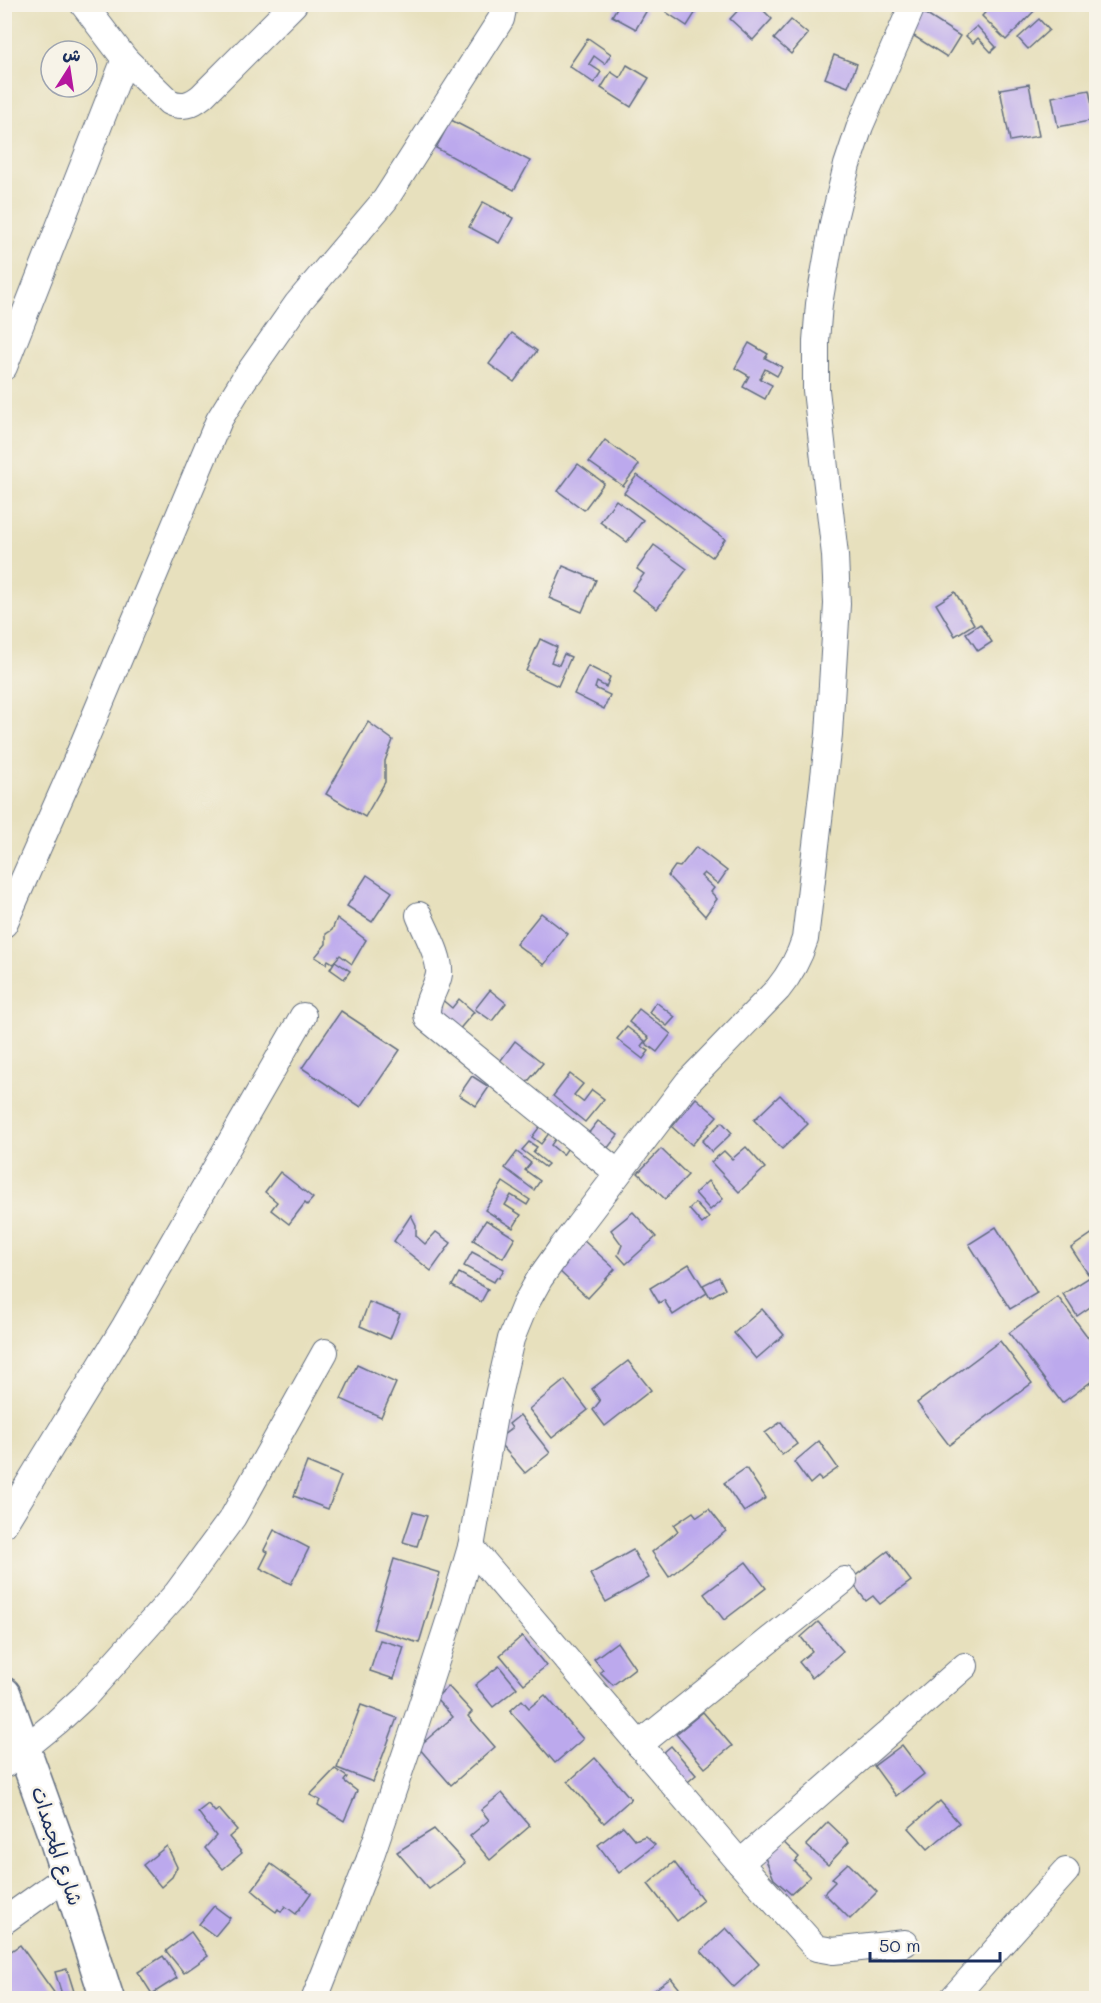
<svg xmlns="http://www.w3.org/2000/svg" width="1101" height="2003" font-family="Mali,'Playpen Sans Arabic',sans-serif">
<rect width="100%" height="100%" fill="#f7f3e8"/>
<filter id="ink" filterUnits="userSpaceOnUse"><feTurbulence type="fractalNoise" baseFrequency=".0167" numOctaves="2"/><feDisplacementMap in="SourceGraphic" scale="12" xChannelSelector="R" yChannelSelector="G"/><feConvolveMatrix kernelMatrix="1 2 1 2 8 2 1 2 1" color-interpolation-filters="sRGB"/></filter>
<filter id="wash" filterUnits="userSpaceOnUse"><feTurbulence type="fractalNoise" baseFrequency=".008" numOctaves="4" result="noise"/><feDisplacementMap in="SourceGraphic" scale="24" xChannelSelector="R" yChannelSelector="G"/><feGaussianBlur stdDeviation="1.35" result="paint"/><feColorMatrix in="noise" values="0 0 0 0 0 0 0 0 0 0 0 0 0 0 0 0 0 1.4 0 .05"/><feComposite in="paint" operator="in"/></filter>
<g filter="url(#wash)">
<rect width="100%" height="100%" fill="#e7e0bd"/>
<g id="blocks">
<!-- building -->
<g fill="#bca9ed">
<polygon points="619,4 638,4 647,10 636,29 612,16"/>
<polygon points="671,4 701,4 687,26 666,12"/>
<polygon points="744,4 757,4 772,19 753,40 730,19"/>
<polygon points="993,4 1041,4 1006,40 982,16"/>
<polygon points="919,10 960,36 947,57 906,31"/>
<polygon points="1039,19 1049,30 1028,49 1018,38"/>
<polygon points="791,20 808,34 791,54 774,39"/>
<polygon points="977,26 996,47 991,52 978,38 973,43 966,36"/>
<polygon points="588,38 611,54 605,64 594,56 589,64 601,72 594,83 569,66"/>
<polygon points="834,55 857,64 848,87 825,78"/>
<polygon points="627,65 649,78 631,107 601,88 611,72 620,78"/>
<polygon points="1029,84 1039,136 1010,141 1000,89"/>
<polygon points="1089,90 1095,120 1058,127 1052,97"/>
<polygon points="451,120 530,161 514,190 436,148"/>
<polygon points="483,202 513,218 499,243 469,227"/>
<polygon points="512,333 537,351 514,382 489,364"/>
<polygon points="749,343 768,354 765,358 782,367 777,376 765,369 760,379 772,385 765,399 743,387 749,376 735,368"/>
<polygon points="605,440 639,465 623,486 589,462"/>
<polygon points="578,464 604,483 584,510 558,491"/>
<polygon points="637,475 725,539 712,557 624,493"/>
<polygon points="616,500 643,520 627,542 600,522"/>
<polygon points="654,545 687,569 657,609 632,590 644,574 637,569"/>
<polygon points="563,566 596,580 582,612 549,598"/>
<polygon points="955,592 974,624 955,636 936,604"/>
<polygon points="980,624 992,642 978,651 966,633"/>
<polygon points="540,639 557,647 551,662 559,665 564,654 571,657 558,686 526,671"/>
<polygon points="588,666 610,677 606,687 597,682 595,688 610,695 604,709 574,694"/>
<polygon points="368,722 393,740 385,761 385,782 365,817 326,794"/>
<polygon points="696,847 727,871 718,884 704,873 701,876 714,888 711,892 717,899 705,916 668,876 675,866 680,867"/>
<polygon points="367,875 392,892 372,922 347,906"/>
<polygon points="541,913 568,934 544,965 516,944"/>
<polygon points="337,918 366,940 352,964 340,955 333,963 328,960 326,964 315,957 326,944 326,934 332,930"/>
<polygon points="335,961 350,971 344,979 330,969"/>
<polygon points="490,990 506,1003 492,1021 475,1009"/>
<polygon points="440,998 452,1008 459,999 474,1012 457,1032 430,1009"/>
<polygon points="656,1002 675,1017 667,1026 649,1012"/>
<polygon points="639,1009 671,1034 657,1052 645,1043 649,1038 629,1022"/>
<polygon points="341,1011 400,1050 361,1107 302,1068"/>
<polygon points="627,1027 645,1041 641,1046 649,1051 643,1059 617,1039"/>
<polygon points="515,1041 543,1063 525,1085 498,1064"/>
<polygon points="570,1074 583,1084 574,1095 583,1102 592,1090 604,1099 585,1122 553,1096"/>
<polygon points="472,1076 489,1087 476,1106 459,1095"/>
<polygon points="780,1095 808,1124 782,1149 754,1120"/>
<polygon points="696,1098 717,1116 692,1145 672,1127"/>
<polygon points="598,1121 618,1135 603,1154 584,1139"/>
<polygon points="722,1122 732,1133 712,1152 702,1141"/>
<polygon points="541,1125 550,1132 541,1144 532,1137"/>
<polygon points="558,1135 570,1145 563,1155 551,1145"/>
<polygon points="529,1142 537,1147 533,1152 548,1164 545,1167 522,1150"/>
<polygon points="746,1147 765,1168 739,1192 711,1162 724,1151 732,1159"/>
<polygon points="661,1149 688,1175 665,1199 638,1173"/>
<polygon points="517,1152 531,1163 525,1170 540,1181 534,1190 505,1168"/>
<polygon points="280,1172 313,1198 307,1205 305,1203 289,1224 271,1210 277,1202 265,1192"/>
<polygon points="708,1181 723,1199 710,1210 695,1193"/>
<polygon points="503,1182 530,1200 527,1205 511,1195 505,1205 521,1215 513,1228 485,1210"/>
<polygon points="695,1203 709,1218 702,1224 689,1209"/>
<polygon points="633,1212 656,1237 626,1264 618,1255 622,1245 611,1230"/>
<polygon points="411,1215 416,1225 416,1236 425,1244 436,1232 451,1243 431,1271 394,1241"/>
<polygon points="486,1220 515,1238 503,1258 473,1240"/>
<polygon points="996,1227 1037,1293 1010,1309 969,1244"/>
<polygon points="1096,1231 1096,1269 1088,1274 1071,1248"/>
<polygon points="583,1240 615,1269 588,1298 557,1269"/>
<polygon points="472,1252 504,1269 499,1278 497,1277 494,1282 464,1266"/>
<polygon points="689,1264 707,1293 673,1315 664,1300 659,1303 650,1288"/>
<polygon points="459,1273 488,1289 481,1302 452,1286"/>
<polygon points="1096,1273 1096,1303 1077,1316 1063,1294"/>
<polygon points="719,1277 725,1289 710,1297 703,1285"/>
<polygon points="1058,1297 1096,1348 1096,1378 1062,1403 1009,1333"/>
<polygon points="369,1302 400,1314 390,1339 360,1326"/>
<polygon points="762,1309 784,1335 756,1359 734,1333"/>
<polygon points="1000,1341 1032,1383 949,1445 917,1403"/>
<polygon points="628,1361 651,1390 605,1426 593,1410 600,1401 592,1389"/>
<polygon points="357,1365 396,1383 381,1417 341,1399"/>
<polygon points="565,1380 588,1410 552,1438 529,1409"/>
<polygon points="520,1415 550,1453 525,1473 497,1440 512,1428 509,1424"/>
<polygon points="781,1422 797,1444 782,1455 765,1433"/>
<polygon points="819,1441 838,1468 821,1480 818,1477 810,1484 794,1462"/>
<polygon points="307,1462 341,1476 328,1509 294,1496"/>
<polygon points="746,1468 766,1498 744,1512 724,1483"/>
<polygon points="709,1509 726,1531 669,1577 652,1552 678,1531 674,1525 693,1512 697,1517"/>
<polygon points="413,1512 427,1516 417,1546 403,1542"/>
<polygon points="274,1530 309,1548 291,1584 260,1568 268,1552 264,1550"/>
<polygon points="633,1550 649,1578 606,1602 590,1574"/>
<polygon points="888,1551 911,1581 880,1604 873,1596 866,1601 850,1580"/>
<polygon points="394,1559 440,1573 419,1643 373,1629"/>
<polygon points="746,1562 766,1588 724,1620 704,1594"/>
<polygon points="818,1622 843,1651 812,1678 799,1662 812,1651 801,1637"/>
<polygon points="522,1636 546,1666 524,1684 500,1655"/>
<polygon points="380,1640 404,1647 394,1679 370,1671"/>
<polygon points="617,1642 635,1668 613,1685 600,1672 603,1670 594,1659"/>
<polygon points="499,1666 517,1688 493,1707 475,1685"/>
<polygon points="448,1686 472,1712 468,1716 495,1747 451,1785 418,1747 453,1717 436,1698"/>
<polygon points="545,1695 583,1739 555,1763 510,1711 522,1700 529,1708"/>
<polygon points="361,1705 397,1718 373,1782 337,1768"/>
<polygon points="703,1712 732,1746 705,1768 676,1734"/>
<polygon points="902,1745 924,1774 896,1796 874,1766"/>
<polygon points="671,1746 696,1775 682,1787 656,1759"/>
<polygon points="595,1758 631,1799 604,1823 568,1782"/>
<polygon points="335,1769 347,1777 344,1781 357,1791 344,1821 318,1805 320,1800 310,1795"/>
<polygon points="502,1793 530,1826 490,1860 470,1836 489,1820 481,1810"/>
<polygon points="940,1801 959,1823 928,1849 909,1828"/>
<polygon points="208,1804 215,1812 219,1809 237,1830 229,1837 242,1853 223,1869 205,1848 216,1836 198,1812"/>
<polygon points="828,1822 849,1842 828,1865 806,1845"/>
<polygon points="623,1826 635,1840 645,1836 655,1845 619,1873 598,1845"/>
<polygon points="434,1829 465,1863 429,1889 397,1852"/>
<polygon points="779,1838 799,1857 795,1862 810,1877 791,1894 774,1879 763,1853"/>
<polygon points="167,1846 177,1867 172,1877 161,1887 143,1865"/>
<polygon points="674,1862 703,1900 677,1921 648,1884"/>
<polygon points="848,1863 877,1892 850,1919 824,1893 835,1882 832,1878"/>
<polygon points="271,1864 311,1893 296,1914 285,1906 281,1912 278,1909 276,1912 264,1903 265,1901 252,1890"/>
<polygon points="214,1906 230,1918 215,1936 199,1924"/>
<polygon points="726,1928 759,1964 734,1987 701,1951"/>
<polygon points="191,1932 208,1956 184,1973 166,1951"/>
<polygon points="20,1945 58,1998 4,1998 4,1956"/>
<polygon points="163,1956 177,1978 152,1994 138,1972"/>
<polygon points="67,1969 76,1998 63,1998 55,1972"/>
<polygon points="671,1978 687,1998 653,1998 649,1994"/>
</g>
</g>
</g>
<g filter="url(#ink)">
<use href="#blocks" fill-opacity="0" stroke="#626d7f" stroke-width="1.5"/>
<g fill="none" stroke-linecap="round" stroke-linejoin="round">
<defs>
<g id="minor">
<path d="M83,4L125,59L169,102C182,108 191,105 202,96L294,4"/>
<polyline points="4,367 125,59"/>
<path d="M419,915C425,931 441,957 439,974C437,989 423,1003 428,1019L618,1173"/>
<polyline points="4,924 74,766 219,420 243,381 297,304 385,200 501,19 504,4"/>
<polyline points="4,1524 125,1326 303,1016"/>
<polyline points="471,1547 740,1863 816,1948 833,1951 905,1943"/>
<polyline points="639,1745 844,1580"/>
<polyline points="4,1765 57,1722 85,1696 177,1593 233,1517 325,1352"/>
<polyline points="740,1863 965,1666"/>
<polyline points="4,1921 67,1876"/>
<path d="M315,1998L369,1861L412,1735L451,1615L471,1547L496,1404L511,1339L525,1305L540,1278L560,1250L688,1082L778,989C791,973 799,958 805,939L829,734L837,604L835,555L816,390V341L819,304L833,223L847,165L860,126L913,4"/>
<polyline points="953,1998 1066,1871"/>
</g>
<polyline id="major" points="4,1694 55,1836 107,1998"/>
</defs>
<!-- minor casing -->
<use href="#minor" stroke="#626d7f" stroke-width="28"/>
<!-- major casing -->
<use href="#major" stroke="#626d7f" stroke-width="36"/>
<!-- minor -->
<use href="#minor" stroke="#fff" stroke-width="26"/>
<!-- major -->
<use href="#major" stroke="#fff" stroke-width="33"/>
</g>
</g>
<g text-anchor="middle" stroke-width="5" stroke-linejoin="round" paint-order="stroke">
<!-- street labels -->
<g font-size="20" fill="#1b2f5e" stroke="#f7f3e8">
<text transform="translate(57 1846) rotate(72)" y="7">شارع المجمدات</text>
</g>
</g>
<!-- margin -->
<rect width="1101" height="2003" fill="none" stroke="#f7f3e8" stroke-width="24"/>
<!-- north arrow -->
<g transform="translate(69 69) rotate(12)"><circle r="28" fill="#f7f3e8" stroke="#9fa5b1" stroke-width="1.5"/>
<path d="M0-4.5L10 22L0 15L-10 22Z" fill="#b5179e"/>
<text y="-9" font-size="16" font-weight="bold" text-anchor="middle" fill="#1b2f5e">ش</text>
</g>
<!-- scale -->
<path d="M870 1952v9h130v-9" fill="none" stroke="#1b2f5e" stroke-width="3"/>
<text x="879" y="1952" font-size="18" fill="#1b2f5e" stroke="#f7f3e8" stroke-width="4.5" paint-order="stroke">50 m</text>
</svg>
